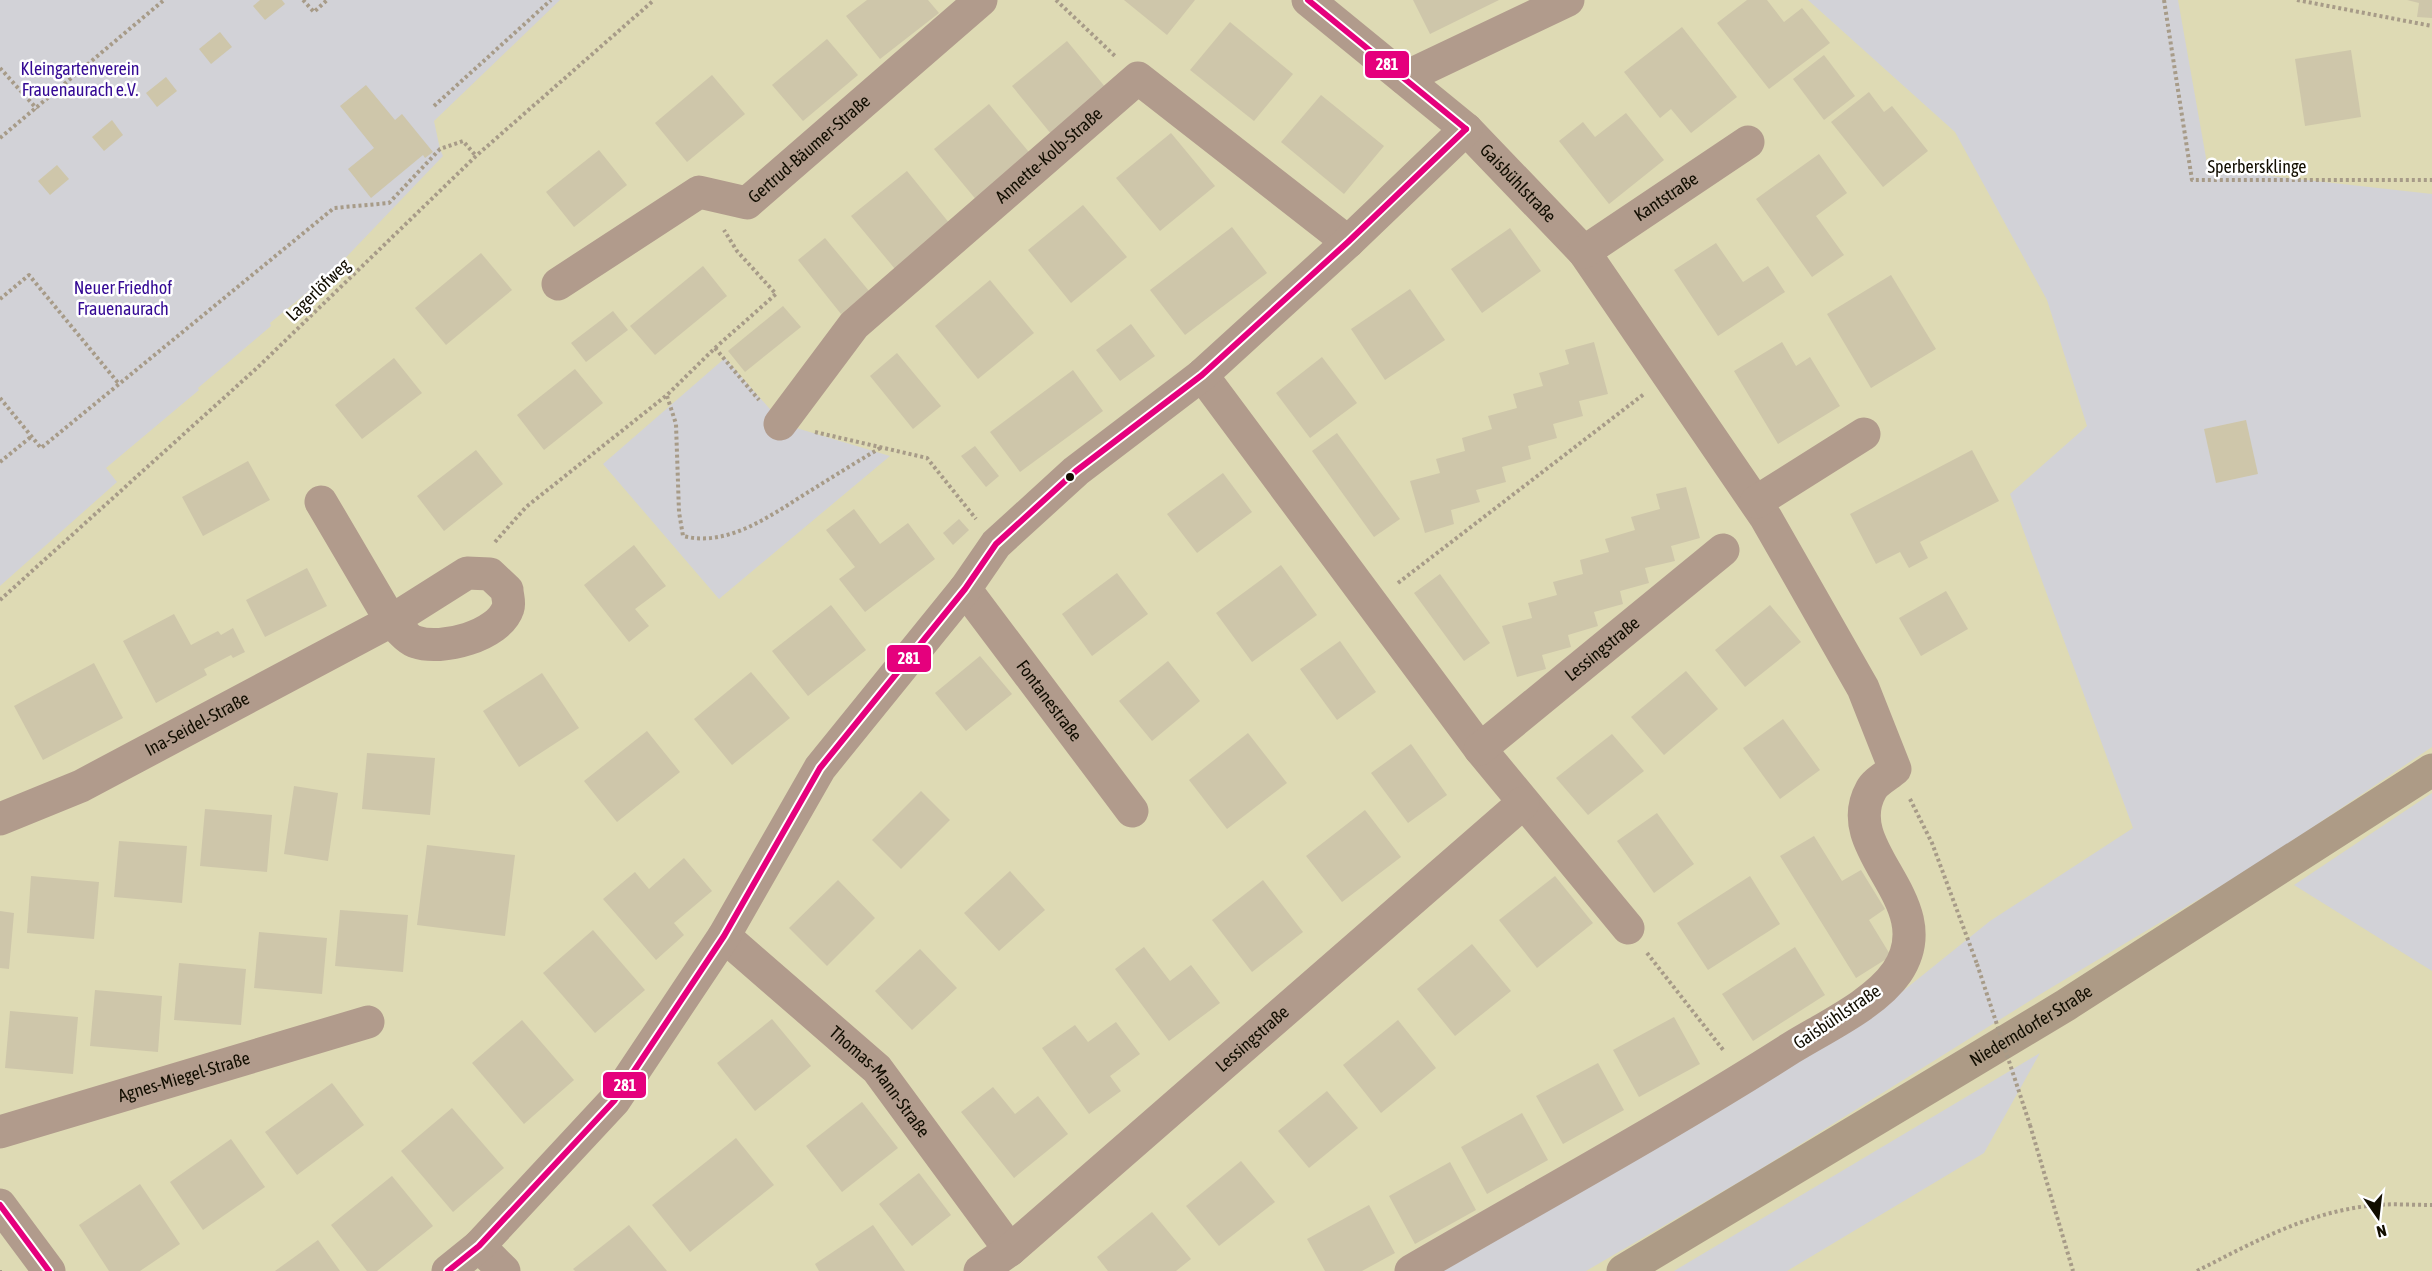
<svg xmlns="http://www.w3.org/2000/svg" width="2432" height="1271" font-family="'Asap Condensed',sans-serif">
<rect width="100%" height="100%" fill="#dedab4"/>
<!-- green -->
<g fill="#d2d2d7">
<polygon points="0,0 560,0 434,121 440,149 443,156 332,272 270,323 271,326 198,388 199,390 106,468 117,482 0,586"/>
<polygon points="1808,0 2178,0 2208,169 2432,194 2432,747 2261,862 2044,992 1751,1175 1586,1271 1425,1271 1883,1007 1990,921 2133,828 2010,494 2087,426 2047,300 1955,132"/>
<polygon points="725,358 783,424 890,456 719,599 603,464"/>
<polygon points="2432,793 2432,971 2294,885"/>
<polygon points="2040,1053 1984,1153 1787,1271 1674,1271"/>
</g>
<!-- building -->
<g fill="#cec6aa">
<polygon points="260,0 282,0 285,4 265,20 253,6"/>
<polygon points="867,0 928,0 939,13 880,59 846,16"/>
<polygon points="1124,0 1195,0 1167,35"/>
<polygon points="1413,0 1499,0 1430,34"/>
<polygon points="1747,0 1767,0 1784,22 1802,8 1830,43 1769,89 1717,23"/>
<polygon points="2407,0 2432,0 2432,18 2417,17 2419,3"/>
<polygon points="1230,22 1293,74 1254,121 1190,70"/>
<polygon points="1682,27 1737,97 1691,133 1671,109 1660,118 1624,72"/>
<polygon points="220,32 232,47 211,64 199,49"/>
<polygon points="827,39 858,75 803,121 772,85"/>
<polygon points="1067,41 1111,94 1056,140 1012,86"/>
<polygon points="2351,50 2361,117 2305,126 2295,59"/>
<polygon points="1824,55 1855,96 1824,120 1793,79"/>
<polygon points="712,75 745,114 687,162 655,123"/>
<polygon points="166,77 177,91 157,107 146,93"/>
<polygon points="366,85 395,120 402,114 433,152 425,158 423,155 371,198 348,169 374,148 340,106"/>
<polygon points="1869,92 1884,112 1892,106 1928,151 1883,187 1831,122"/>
<polygon points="1321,95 1384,146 1344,194 1281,142"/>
<polygon points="989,104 1033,157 978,202 934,149"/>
<polygon points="1626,113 1664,160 1609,204 1559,141 1583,122 1595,137"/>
<polygon points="112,120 123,135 104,151 92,137"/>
<polygon points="1171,133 1215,186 1160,231 1116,178"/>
<polygon points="599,150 627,185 574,227 546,192"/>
<polygon points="1819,154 1847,193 1816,216 1844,255 1812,277 1756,199"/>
<polygon points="57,165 69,179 50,195 38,181"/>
<polygon points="907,171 950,224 895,269 851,216"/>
<polygon points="1083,205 1127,257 1071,303 1028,250"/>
<polygon points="1232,227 1267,273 1185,335 1150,290"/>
<polygon points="1510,228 1541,271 1482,313 1451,269"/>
<polygon points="825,238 869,291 841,314 798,260"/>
<polygon points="1716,243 1743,282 1768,266 1785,292 1718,336 1674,270"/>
<polygon points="481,253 512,290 446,345 415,308"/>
<polygon points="703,266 727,296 655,355 630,326"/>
<polygon points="1891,275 1936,349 1871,388 1827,314"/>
<polygon points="990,280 1034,333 978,379 935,326"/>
<polygon points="1410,289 1445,340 1385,380 1351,329"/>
<polygon points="783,306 801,327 745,372 728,351"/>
<polygon points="613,311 628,330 586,362 571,343"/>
<polygon points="1131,324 1155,356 1120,381 1096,350"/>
<polygon points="1594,342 1608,394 1579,401 1583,416 1553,424 1557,438 1528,446 1531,459 1502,467 1506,482 1476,490 1480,502 1451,510 1454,524 1425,533 1410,481 1440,473 1436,459 1465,451 1462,438 1492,429 1488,416 1517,408 1513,394 1543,386 1539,373 1569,364 1565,350"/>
<polygon points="1782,342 1796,366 1810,357 1840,406 1778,444 1734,371"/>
<polygon points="897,353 941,406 913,429 870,376"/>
<polygon points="1322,357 1357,403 1310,438 1276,393"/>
<polygon points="394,358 422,393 362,439 335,405"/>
<polygon points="575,369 603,403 544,450 517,415"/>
<polygon points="1073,370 1103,411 1020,472 990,432"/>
<polygon points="2246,420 2258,474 2216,483 2204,429"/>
<polygon points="1337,433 1400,519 1374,537 1312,451"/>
<polygon points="975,446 999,476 986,487 961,456"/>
<polygon points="476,450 503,484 444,531 417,496"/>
<polygon points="1972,450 1999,501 1920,542 1928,558 1909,568 1900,552 1876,564 1850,514"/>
<polygon points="248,461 270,500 203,536 182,497"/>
<polygon points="1223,473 1252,512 1197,553 1167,514"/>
<polygon points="1686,487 1700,538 1671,546 1675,561 1645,568 1649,583 1620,591 1623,604 1594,612 1598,626 1568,635 1571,647 1542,655 1546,669 1517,677 1502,626 1532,618 1528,603 1557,595 1553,582 1583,574 1580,560 1609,552 1605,539 1635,530 1631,517 1660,509 1656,494"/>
<polygon points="854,509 880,544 908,523 935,559 865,612 839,579 855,567 826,530"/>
<polygon points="959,519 969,530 953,545 943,533"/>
<polygon points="634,545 666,586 635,609 649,626 629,642 584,585"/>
<polygon points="1281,565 1317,615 1252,662 1216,613"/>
<polygon points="307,568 327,606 265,637 246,600"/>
<polygon points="1117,573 1148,614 1092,656 1062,614"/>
<polygon points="1440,574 1490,643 1464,661 1414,593"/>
<polygon points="1946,591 1968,629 1921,656 1899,618"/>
<polygon points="831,605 866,650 808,696 772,651"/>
<polygon points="1770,605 1801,642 1745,687 1715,650"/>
<polygon points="174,614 191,645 218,631 221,635 233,628 245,652 233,658 231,655 204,669 207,675 156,703 123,641"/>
<polygon points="1340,641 1376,692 1337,720 1300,669"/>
<polygon points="980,656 1012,694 966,731 935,693"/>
<polygon points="1168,661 1200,701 1152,741 1119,701"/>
<polygon points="94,663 123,718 43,760 14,706"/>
<polygon points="1686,671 1718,709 1664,755 1631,717"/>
<polygon points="751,672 790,718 732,765 694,719"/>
<polygon points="542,673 579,728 519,767 483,711"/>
<polygon points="1783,719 1820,770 1780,799 1743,748"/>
<polygon points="647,731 680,772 617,822 584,781"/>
<polygon points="1248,733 1287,783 1227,829 1189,780"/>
<polygon points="1612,734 1644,771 1588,815 1556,778"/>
<polygon points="1411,744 1447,795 1408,823 1371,773"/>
<polygon points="367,753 435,758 430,815 362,809"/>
<polygon points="294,786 338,793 328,861 284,854"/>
<polygon points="921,791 950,820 901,869 872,840"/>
<polygon points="205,809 272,815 267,872 200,866"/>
<polygon points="1365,810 1401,857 1342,902 1306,856"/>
<polygon points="1657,813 1694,864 1654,893 1617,841"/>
<polygon points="1814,836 1842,881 1861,870 1885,909 1869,920 1891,956 1856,978 1780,856"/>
<polygon points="119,841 187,846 182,903 114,897"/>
<polygon points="427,845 515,855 505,936 417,925"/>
<polygon points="684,858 712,891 674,923 684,935 656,960 603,899 635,872 649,889"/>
<polygon points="1010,871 1045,910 999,951 964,913"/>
<polygon points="31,876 99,882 94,939 27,933"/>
<polygon points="1555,876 1593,923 1537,968 1499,920"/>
<polygon points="1750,876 1780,924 1708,970 1677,923"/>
<polygon points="838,880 875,918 827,966 789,928"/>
<polygon points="1263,880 1303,932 1252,972 1212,920"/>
<polygon points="340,910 408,915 403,972 335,966"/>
<polygon points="0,911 14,913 9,969 0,968"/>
<polygon points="593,930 645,990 595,1033 543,973"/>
<polygon points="259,932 327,938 322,994 254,988"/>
<polygon points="1472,944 1511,991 1455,1036 1417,989"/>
<polygon points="1144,947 1170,981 1191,965 1220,1003 1169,1041 1115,969"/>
<polygon points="1795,947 1825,995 1753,1041 1722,994"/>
<polygon points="920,949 957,988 912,1030 875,991"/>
<polygon points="179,963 246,969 241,1025 174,1020"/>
<polygon points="95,990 162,996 158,1052 90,1046"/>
<polygon points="10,1011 78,1017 73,1074 5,1068"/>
<polygon points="1674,1017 1700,1064 1639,1097 1613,1050"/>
<polygon points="772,1019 811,1066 755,1111 717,1063"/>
<polygon points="522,1020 574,1080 524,1124 472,1063"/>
<polygon points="1398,1020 1436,1068 1381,1113 1343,1065"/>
<polygon points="1116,1022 1140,1054 1110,1076 1121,1091 1089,1114 1042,1048 1075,1025 1088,1042"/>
<polygon points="1598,1063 1624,1110 1563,1144 1536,1096"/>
<polygon points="332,1083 364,1125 297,1175 265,1132"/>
<polygon points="993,1087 1015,1114 1038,1096 1068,1134 1014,1178 961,1112"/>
<polygon points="1327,1091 1358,1128 1309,1168 1278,1131"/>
<polygon points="862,1102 898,1148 842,1192 806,1146"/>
<polygon points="452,1108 504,1168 453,1212 401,1151"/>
<polygon points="1522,1113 1548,1160 1487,1194 1461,1147"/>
<polygon points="736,1138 774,1185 690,1252 652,1205"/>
<polygon points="231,1139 265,1187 203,1230 170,1182"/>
<polygon points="1241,1161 1275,1202 1219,1246 1186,1206"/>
<polygon points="1450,1162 1476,1210 1415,1244 1389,1196"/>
<polygon points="919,1173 951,1215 912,1246 879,1204"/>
<polygon points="392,1176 433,1226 377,1271 367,1271 331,1225"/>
<polygon points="140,1184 180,1244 140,1271 109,1271 79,1225"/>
<polygon points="1369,1205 1395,1253 1362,1271 1325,1271 1307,1239"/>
<polygon points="1152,1212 1191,1259 1176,1271 1108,1271 1097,1257"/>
<polygon points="629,1225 667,1271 575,1271 573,1269"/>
<polygon points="873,1225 905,1271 819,1271 815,1264"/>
<polygon points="318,1240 340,1271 275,1271"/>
</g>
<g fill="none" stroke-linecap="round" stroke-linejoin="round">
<!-- path -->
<g stroke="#a79b88" stroke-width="4" stroke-dasharray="3 3" stroke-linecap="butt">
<polyline points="303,0 314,12 327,0"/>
<polyline points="1056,0 1116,57"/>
<polyline points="2164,0 2192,180 2432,180"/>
<polyline points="2297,0 2432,26"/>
<polyline points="0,68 37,109"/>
<polyline points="434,106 551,0"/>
<polyline points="0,138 164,0"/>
<polyline points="0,299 29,275 119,384"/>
<polyline points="715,348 759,400"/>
<path d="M667,396L676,424L679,512L683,536C729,548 774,513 810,491C834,476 858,461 882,447"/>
<polyline points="0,398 41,448 334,208 389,203 440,149 463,141 476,156"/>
<polyline points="815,432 927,458 976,519"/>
<polyline points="0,462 32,436"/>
<polyline points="495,542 526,507 667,395 715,348 776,294 737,251 724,230"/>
<polyline points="1398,583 1644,394"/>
<polyline points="0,600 258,367 476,156 654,0"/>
<polyline points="1910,799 1932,843 1977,964"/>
<polyline points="1647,953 1724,1051"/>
<polyline points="2030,1125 2073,1271"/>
<polyline points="0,1270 0,1271"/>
<path d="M2197,1271C2252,1243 2306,1213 2368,1206C2388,1203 2411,1205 2432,1205"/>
</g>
<!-- minor -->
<g stroke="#b19b8c" stroke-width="33">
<path id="s1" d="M1308,0L1466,129L1584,252L1766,518L1863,688L1895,769C1888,775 1875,782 1871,790C1837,851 1944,902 1897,972C1875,1004 1825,1027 1791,1048C1667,1127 1538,1197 1411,1271"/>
<polyline points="1404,78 1568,0"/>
<path id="s2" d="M1584,252L1748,142"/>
<path id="s3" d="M558,284L699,192L747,203L981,0"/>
<polyline points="1202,375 1480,749 1628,928"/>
<path id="s4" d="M780,424L854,325L1138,78L1348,242"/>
<polyline points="1756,502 1864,434"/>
<path id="s5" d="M965,589L1132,811"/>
<path id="s6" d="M1480,749L1723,550"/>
<path id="s7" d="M0,819L81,786L391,621C398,627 408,640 416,642C441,651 499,636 508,608C510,603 507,595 507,590L490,574L467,573L391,621L321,502"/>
<path id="s8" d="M724,936L877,1069L1010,1250"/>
<path id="s9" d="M0,1132L368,1022"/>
<polyline points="0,1205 49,1271"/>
<polyline points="479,1246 504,1271"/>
<polyline points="448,1271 479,1246 614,1101 724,936 820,768 965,589 996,544 1076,471 1202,375 1348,242 1466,129"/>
<path id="s10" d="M980,1271L1010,1250L1523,803"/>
</g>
<!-- major -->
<path stroke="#ad9b86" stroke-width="33" id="s11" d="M1623,1271L2066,1005L2432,770"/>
<!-- path-bridge -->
<polyline stroke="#a79b88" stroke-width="4" stroke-dasharray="3 3" stroke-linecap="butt" points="1977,964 2030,1125"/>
<defs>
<g id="bus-1">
<polyline points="1308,0 1466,129"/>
<polyline points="0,1205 49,1271"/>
<polyline points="448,1271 479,1246 614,1101 724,936 820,768 965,589 996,544 1076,471 1202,375 1348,242 1466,129"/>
</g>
</defs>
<!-- bus-1 casing -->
<use href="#bus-1" stroke="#fff" stroke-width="10"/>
<!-- bus-1 -->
<use href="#bus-1" stroke="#e5007d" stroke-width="6"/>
</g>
<!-- markers -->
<circle fill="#110d00" stroke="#fff" stroke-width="2" cx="1070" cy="477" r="5"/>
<g text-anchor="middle" stroke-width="5" stroke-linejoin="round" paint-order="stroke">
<!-- park labels -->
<g font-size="18" fill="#340994" stroke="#fff">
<text x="80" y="75">Kleingartenverein<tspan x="80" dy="21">Frauenaurach e.V.</tspan></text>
<text x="123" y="294">Neuer Friedhof<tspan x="123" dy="21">Frauenaurach</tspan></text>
</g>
<!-- street labels -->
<g font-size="18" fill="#110d00" stroke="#fff">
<text dy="6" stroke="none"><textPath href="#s3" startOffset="300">Gertrud-Bäumer-Straße</textPath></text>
<text dy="6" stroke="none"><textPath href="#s4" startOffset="382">Annette-Kolb-Straße</textPath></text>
<text x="2257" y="173">Sperbersklinge</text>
<text dy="6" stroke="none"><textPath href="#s1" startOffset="279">Gaisbühlstraße</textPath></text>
<text dy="6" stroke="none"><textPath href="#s2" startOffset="99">Kantstraße</textPath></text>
<text transform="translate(318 290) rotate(-44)" y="6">Lagerlöfweg</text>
<text dy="6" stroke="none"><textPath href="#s6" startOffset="158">Lessingstraße</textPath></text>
<text dy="6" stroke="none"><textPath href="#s5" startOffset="140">Fontanestraße</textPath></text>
<text dy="6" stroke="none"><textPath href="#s7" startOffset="219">Ina-Seidel-Straße</textPath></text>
<text transform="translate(1837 1017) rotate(-34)" y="6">Gaisbühlstraße</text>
<text dy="6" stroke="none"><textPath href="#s11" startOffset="476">Niederndorfer Straße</textPath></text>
<text dy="6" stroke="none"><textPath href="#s10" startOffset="358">Lessingstraße</textPath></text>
<text dy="6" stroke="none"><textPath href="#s9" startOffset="192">Agnes-Miegel-Straße</textPath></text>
<text dy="6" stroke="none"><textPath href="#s8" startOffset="214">Thomas-Mann-Straße</textPath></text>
</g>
</g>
<g stroke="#fff" stroke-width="2">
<rect x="1364" y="50" width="46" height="29" rx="6" fill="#e5007d"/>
<rect x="886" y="644" width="46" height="29" rx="6" fill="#e5007d"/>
<rect x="602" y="1071" width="45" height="28" rx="6" fill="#e5007d"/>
</g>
<g font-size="16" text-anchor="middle" font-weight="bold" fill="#fff">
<text x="1387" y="70">281</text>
<text x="909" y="664">281</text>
<text x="625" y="1091">281</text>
</g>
<!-- north arrow -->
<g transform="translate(2378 1217) rotate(166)" stroke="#ffffff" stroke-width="4.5" paint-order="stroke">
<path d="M0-4.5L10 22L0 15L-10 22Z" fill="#110d00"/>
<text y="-9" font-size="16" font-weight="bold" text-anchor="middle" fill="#110d00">N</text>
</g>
</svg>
